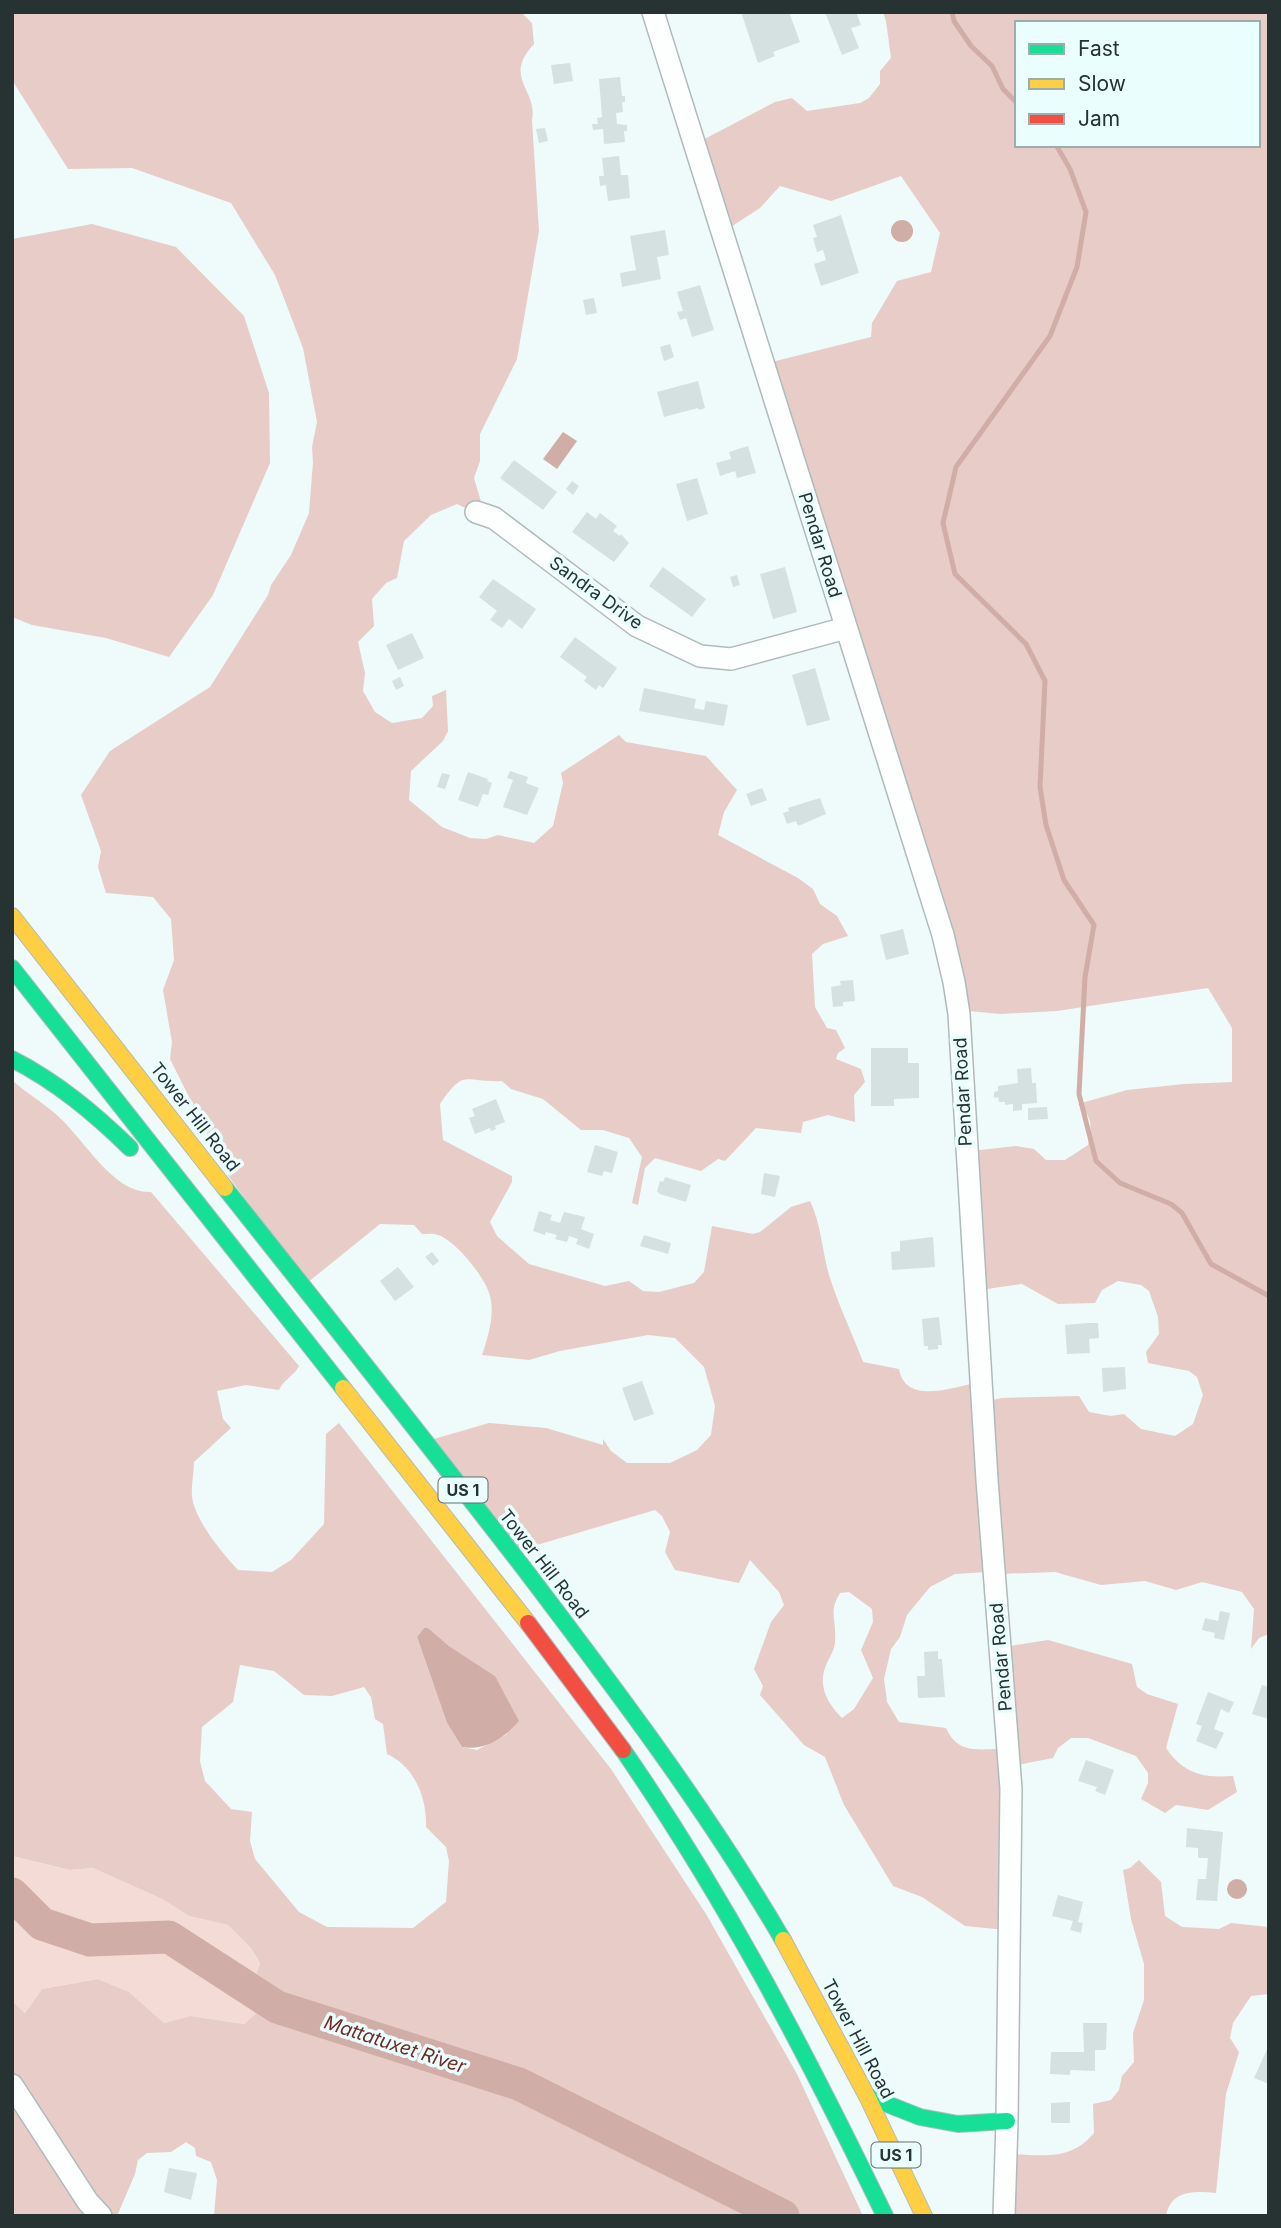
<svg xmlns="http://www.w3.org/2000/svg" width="1281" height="2228" font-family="Inter,sans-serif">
<rect width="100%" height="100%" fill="#effafa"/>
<!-- green -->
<polygon fill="#f5dbd6" points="12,1856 70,1870 93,1868 162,1899 189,1916 228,1925 251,1948 260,1965 255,1978 261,2010 244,2024 190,2016 164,2023 129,1992 98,1979 42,1989 25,2013 12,2001"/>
<!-- forest -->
<g fill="#e8ccc7" fill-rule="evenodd">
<path d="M12,12H521L532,23L534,44C502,78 538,89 532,120L539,231L517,359L480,434V461L474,478L485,515L476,513L457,504L431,515L404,541L397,578L386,583L372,599L374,626L358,642L365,673L363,691L375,712L392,723L422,718L433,706L432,696L446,690L448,731L443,741L411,771L409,800L442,827L470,838L486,839L498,835L534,843L553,826L563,783L561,773L619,735L626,742L706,756L737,790L724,812L718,835L798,878L813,889L820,904L837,916L848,936L823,944L812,954L815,1007L827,1028L836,1030L845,1048L838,1053L836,1059L861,1069L865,1082L854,1095L855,1122L828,1115L803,1122L801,1133L756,1128L725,1161L718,1159L701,1171L655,1158L645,1168L638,1205L632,1203L642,1157L629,1138L603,1130H581L543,1099L511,1089L502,1081C464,1083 465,1067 440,1104L443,1140L512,1176V1182L490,1222L497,1236L529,1264L605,1286L629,1281L643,1291L659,1292L694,1283L704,1272L712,1226L753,1234L760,1232L791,1207L810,1201C821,1223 822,1251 829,1275C838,1304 852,1333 863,1362L899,1369C906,1406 953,1387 980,1382L986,1402L1001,1398L1079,1396L1089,1412L1111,1416L1124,1414L1141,1429L1175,1436L1193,1424L1203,1395L1197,1377L1189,1371L1148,1363L1146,1352L1159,1334L1158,1317L1149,1291L1141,1285L1118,1281L1102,1290L1095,1303L1058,1304L1022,1284L980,1290L971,1151L1016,1146L1034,1149L1046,1160H1065L1088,1145C1092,1125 1093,1118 1078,1104L1127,1090L1184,1084L1232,1082V1028L1208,988L1057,1011L1000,1014L958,1010L764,364L871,337L872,323L897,281L931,272L940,233L901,176L831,201L780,186L760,208L723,232L699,142L775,102L792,98L807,111L860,103L869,98L880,84V71L891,58L886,21L883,12H1269V1634L1259,1638L1251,1649L1254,1609L1242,1592L1202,1582L1176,1590L1145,1581L1101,1585L1055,1572L999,1574L986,1572L955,1574L930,1587L907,1615L900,1637L891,1649L884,1679L887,1702L899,1722L946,1728C958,1754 976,1749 1001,1749L1003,1647L1048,1640L1132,1664L1137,1687L1147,1694L1178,1704L1166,1748C1184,1774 1202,1778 1233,1776L1237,1792L1208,1810L1176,1805L1165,1813L1141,1799L1148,1783V1773L1136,1756L1088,1738H1071L1058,1748L1053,1758L1012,1766L1006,1930L965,1926L922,1897L893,1886L844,1805L825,1757L804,1745L760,1695L763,1686L754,1669L771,1622L784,1605L779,1592L750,1560L739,1583L675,1570L665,1552L670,1532L662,1516L655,1510L520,1550L434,1439L489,1423L546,1428L603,1445V1439L611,1451L627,1463H670L697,1450L711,1435L715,1406L704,1367L675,1338L648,1335L560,1351L529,1360L482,1355C488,1338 495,1314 490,1296C486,1278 455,1240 438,1235C433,1233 427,1234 422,1234L414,1225L380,1224L307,1283L229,1177L170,1059L172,1042L163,990L174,960L171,919L153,897L106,893L98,867L101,851L81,795L110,751L210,687L268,595L271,585L291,555L309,513L313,462L312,447L317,422L303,348L275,275L231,203L132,168L68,169L12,80ZM1017,23H1258V145H1017ZM849,1592L872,1609L873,1622L861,1650L873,1678L854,1709L842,1718C826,1702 817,1684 827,1663C830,1656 835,1649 835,1642C837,1621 828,1612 840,1593Z"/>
<polygon points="92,224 176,247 244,316 269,393 270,463 213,595 169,657 106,638 32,625 12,617 12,239"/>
<path d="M12,1080C27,1094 46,1104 60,1118C85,1141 114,1194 151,1192L299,1366C294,1376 284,1379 279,1390L246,1385L217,1391L223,1419L231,1428L194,1462C194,1473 191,1485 192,1496C194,1519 222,1553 238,1570L272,1572L291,1560L324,1524L326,1434L339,1423L611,1769L706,1914L797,2074L863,2216H214L217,2180L211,2162L196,2156L195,2148L186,2142L171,2152L147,2153L138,2160L135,2174L117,2216H12V2001L25,2013L42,1989L98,1979L129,1992L164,2023L190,2016L244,2024L261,2009L255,1978L260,1964L251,1948L228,1925L189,1916L162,1899L93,1868L70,1870L12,1856ZM424,1628H428L449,1646L495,1676L507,1734L477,1750L462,1747L447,1723L417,1637ZM240,1665L274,1671L304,1695L332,1696L364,1687L371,1697L375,1719L383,1724L387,1754C415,1767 427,1798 426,1827L446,1847L449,1861L446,1902L413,1928L327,1927L299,1912L255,1859L250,1841L252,1812L231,1809L205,1781L200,1761L202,1727L233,1702Z"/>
<path d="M1139,1860L1161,1882L1165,1916L1182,1927L1219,1929L1231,1923L1269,1927V1994L1251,1996L1233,2023L1230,2038L1239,2052L1226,2094L1216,2193C1194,2191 1171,2190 1166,2216H1000L1004,2154C1040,2154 1069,2163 1094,2133L1093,2104L1111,2100L1119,2090L1122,2076L1134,2062L1133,2033L1144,2000V1964L1131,1919L1123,1870L1130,1868Z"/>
</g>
<!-- water -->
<g fill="#d1ada7">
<circle cx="902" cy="231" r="11"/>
<polygon points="563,432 577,441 557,469 543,459"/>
<path d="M424,1628H428L449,1646L495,1676L519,1721C504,1738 485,1751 462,1747L447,1723L417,1637Z"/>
<circle cx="1237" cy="1889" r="10"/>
</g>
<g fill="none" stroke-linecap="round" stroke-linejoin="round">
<!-- stream -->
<g stroke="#d1ada7" stroke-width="5">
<polyline points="952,12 954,21 971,46 992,66 1003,89 1017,103"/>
<polyline points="1056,145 1070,169 1086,212 1077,267 1050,336 956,467 943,523 955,574 1026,644 1045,681 1040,787 1046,825 1064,880 1094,925 1085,977 1079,1094 1096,1161 1120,1183 1171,1204 1182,1213 1211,1264 1269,1296"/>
</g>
<!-- river -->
<polyline stroke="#d1ada7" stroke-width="33" points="12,1894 42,1924 90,1940 169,1937 277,2007 519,2084 783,2216"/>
</g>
<!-- building -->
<g fill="#d5e0e1">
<polygon points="741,12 789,12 800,42 773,52 775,56 758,63"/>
<polygon points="825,12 856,12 861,25 851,28 859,48 842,55"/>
<polygon points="570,63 573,81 554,84 551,65"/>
<polygon points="620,77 622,96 625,96 625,102 622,102 623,112 616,113 617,124 627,125 627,131 624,131 625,142 604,144 603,129 593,130 592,124 598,124 597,118 602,117 599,79"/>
<polygon points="545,128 548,141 539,143 536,129"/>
<polygon points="619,156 621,175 628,175 630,198 608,201 606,185 600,186 599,176 604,176 602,158"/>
<polygon points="841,215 859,273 821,286 814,264 826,260 823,250 817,252 813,238 817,237 813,225"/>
<polygon points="665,230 669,255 657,257 661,279 622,287 620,273 636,270 630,236"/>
<polygon points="700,285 714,330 692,337 686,318 680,320 677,312 683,311 677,292"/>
<polygon points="594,298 597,313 586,315 583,300"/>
<polygon points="670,344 674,357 664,361 660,347"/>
<polygon points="698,381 705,408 699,410 698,408 664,417 657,392"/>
<polygon points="748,446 756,473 737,478 735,471 720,476 716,463 731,459 729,452"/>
<polygon points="514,460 557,492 543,510 500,478"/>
<polygon points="697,478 708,514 687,521 676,484"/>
<polygon points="572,481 579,486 573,495 566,489"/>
<polygon points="587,512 596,519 600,513 617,526 613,531 620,536 621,534 629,543 614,562 572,532"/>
<polygon points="663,567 706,599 692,617 649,586"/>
<polygon points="785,567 797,612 773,619 760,574"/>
<polygon points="737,575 740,585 733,587 730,577"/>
<polygon points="493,579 536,609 522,629 509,619 502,628 490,620 497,611 479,597"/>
<polygon points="412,633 424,658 398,670 386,645"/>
<polygon points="575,637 617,668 603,688 599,685 596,690 584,681 587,677 560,657"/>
<polygon points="815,668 830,720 807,726 792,675"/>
<polygon points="400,677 404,686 396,690 392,681"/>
<polygon points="644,688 696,699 694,708 704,710 706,701 728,705 724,726 639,711"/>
<polygon points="510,771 528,777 526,783 539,788 527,815 503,807 513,780 507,778"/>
<polygon points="468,772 488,779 487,781 492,783 488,795 483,794 478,807 458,800"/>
<polygon points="442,773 450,775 445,789 437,787"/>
<polygon points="762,788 767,800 751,806 746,794"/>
<polygon points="820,798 826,814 798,826 796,821 787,824 783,813 789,811 788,808"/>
<polygon points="903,929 909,954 886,960 880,935"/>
<polygon points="853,980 855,1001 843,1002 843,1006 833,1007 831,987 841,985 840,981"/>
<polygon points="871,1048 908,1048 908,1063 919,1063 919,1098 894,1099 894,1106 871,1106"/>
<polygon points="1031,1068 1032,1083 1036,1083 1037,1103 1022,1104 1022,1110 1013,1111 1013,1104 1005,1105 1005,1102 999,1102 998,1097 994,1098 994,1092 998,1091 998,1086 1018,1083 1017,1069"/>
<polygon points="496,1099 505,1122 495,1126 496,1129 491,1131 490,1128 475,1134 469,1118 475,1116 472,1109"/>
<polygon points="1047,1107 1048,1119 1028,1120 1028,1108"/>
<polygon points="595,1145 618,1152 612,1173 604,1171 602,1176 587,1172"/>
<polygon points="764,1173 780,1176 775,1197 761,1194"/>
<polygon points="665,1177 691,1185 686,1202 660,1194 657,1191 660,1181 663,1182"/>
<polygon points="539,1211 552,1215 550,1220 560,1223 564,1212 585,1217 581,1229 594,1234 589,1249 576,1244 578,1239 569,1236 567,1242 555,1239 557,1235 546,1232 545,1235 533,1231"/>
<polygon points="644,1235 671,1243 668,1254 640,1246"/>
<polygon points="933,1237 935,1267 892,1270 891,1252 900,1251 900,1241"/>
<polygon points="432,1252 439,1261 433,1266 425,1257"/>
<polygon points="398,1267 414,1287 395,1301 380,1281"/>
<polygon points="939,1317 942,1345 938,1345 938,1349 928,1350 928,1346 924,1346 922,1319"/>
<polygon points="1088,1323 1098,1323 1099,1338 1089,1339 1090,1353 1067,1354 1065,1325"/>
<polygon points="1125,1367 1126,1389 1103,1392 1102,1368"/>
<polygon points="642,1381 654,1414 634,1421 622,1388"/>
<polygon points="1220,1611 1230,1613 1224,1640 1214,1638 1215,1633 1202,1630 1205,1618 1218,1621"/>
<polygon points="938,1651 938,1659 942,1659 945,1697 918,1698 917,1676 925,1676 924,1652"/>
<polygon points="1262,1685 1269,1687 1269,1719 1252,1714"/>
<polygon points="1208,1692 1234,1702 1229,1713 1221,1709 1214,1729 1224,1733 1216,1749 1196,1741 1202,1726 1196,1724"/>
<polygon points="1086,1760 1114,1770 1105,1795 1095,1791 1097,1787 1078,1781"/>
<polygon points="1187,1828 1223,1832 1217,1901 1196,1900 1198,1879 1206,1879 1208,1858 1198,1858 1198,1848 1186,1847"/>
<polygon points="1058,1895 1083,1902 1078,1922 1083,1923 1081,1933 1070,1930 1073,1921 1052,1916"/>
<polygon points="1083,2023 1107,2023 1106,2050 1095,2050 1095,2071 1070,2070 1070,2075 1050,2074 1051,2052 1084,2052"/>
<polygon points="1269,2045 1269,2084 1254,2078"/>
<polygon points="1070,2102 1070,2123 1051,2123 1051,2103"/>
<polygon points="169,2168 197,2173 191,2200 164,2192"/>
</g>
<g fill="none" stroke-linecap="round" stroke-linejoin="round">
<defs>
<g id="street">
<polyline points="653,12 943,935 954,982 959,1014 987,1480 1011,1789 1007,2121 1004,2216"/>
<polyline points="476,512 494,518 637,626 700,656 731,659 846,628"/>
<polyline points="12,2085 88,2202 101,2216"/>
</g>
<g id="fast">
<polyline points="12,968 343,1388"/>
<path d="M12,1059C57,1082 94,1113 130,1148"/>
<path d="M225,1188C326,1315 427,1443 526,1571C617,1691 707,1810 783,1940"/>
<path d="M623,1750C726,1899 806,2053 885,2216"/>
<polyline points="867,2096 920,2117 958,2124 1007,2121"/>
</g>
<g id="slow">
<polyline points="12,916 225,1188"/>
<polyline points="343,1388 528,1623"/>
<polyline points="783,1940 867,2096 924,2216"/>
</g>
<polyline id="jam" points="528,1623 623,1750"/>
</defs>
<!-- street casing -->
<use href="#street" stroke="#afbaba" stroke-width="24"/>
<!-- fast casing -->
<use href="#fast" stroke="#afbaba" stroke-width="18"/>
<!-- slow casing -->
<use href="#slow" stroke="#afbaba" stroke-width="18"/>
<!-- jam casing -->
<use href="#jam" stroke="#afbaba" stroke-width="18"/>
<!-- street -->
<use href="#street" stroke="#fdfefe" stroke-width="21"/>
<!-- fast -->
<use href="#fast" stroke="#16e098" stroke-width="16"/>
<!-- slow -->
<use href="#slow" stroke="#ffcf43" stroke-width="16"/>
<!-- jam -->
<use href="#jam" stroke="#f24e42" stroke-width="16"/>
</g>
<g text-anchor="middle" stroke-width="7" stroke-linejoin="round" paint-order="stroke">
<!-- shield labels -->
<g fill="#ebfefe" stroke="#626f70" stroke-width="2">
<rect x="438.5" y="1477.5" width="49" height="25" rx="5"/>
<rect x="871.5" y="2142.5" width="49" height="25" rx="5"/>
</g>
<g font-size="16" font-weight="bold" fill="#273233">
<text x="463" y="1496">US 1</text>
<text x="896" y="2161">US 1</text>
</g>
<!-- street labels -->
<g font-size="18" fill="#273233" stroke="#ebfefe">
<text transform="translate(820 545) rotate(73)" y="6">Pendar Road</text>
<text transform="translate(596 593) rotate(36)" y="6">Sandra Drive</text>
<text transform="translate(963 1092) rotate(-93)" y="6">Pendar Road</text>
<text transform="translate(195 1117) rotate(52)" y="6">Tower Hill Road</text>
<text transform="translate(544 1564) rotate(52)" y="6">Tower Hill Road</text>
<text transform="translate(1001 1657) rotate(-95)" y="6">Pendar Road</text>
<text transform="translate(858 2039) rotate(62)" y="6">Tower Hill Road</text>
</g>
<!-- water labels -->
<g font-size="19" font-style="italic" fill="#732c25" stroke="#ebfefe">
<text transform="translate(395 2044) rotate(18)" y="7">Mattatuxet River</text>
</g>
</g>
<!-- border -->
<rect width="1281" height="2228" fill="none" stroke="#273233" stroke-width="28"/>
<!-- legend -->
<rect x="1015" y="21" width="245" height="126" fill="#ebfefe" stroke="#9dacad" stroke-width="2"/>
<rect x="1029" y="44" width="35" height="10" fill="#16e098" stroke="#9dacad" stroke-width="2"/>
<text x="1078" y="56" font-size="21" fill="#273233">Fast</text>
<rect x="1029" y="79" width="35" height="10" fill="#ffcf43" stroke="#9dacad" stroke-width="2"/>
<text x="1078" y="91" font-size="21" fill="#273233">Slow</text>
<rect x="1029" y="114" width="35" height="10" fill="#f24e42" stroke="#9dacad" stroke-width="2"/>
<text x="1078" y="126" font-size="21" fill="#273233">Jam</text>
</svg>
